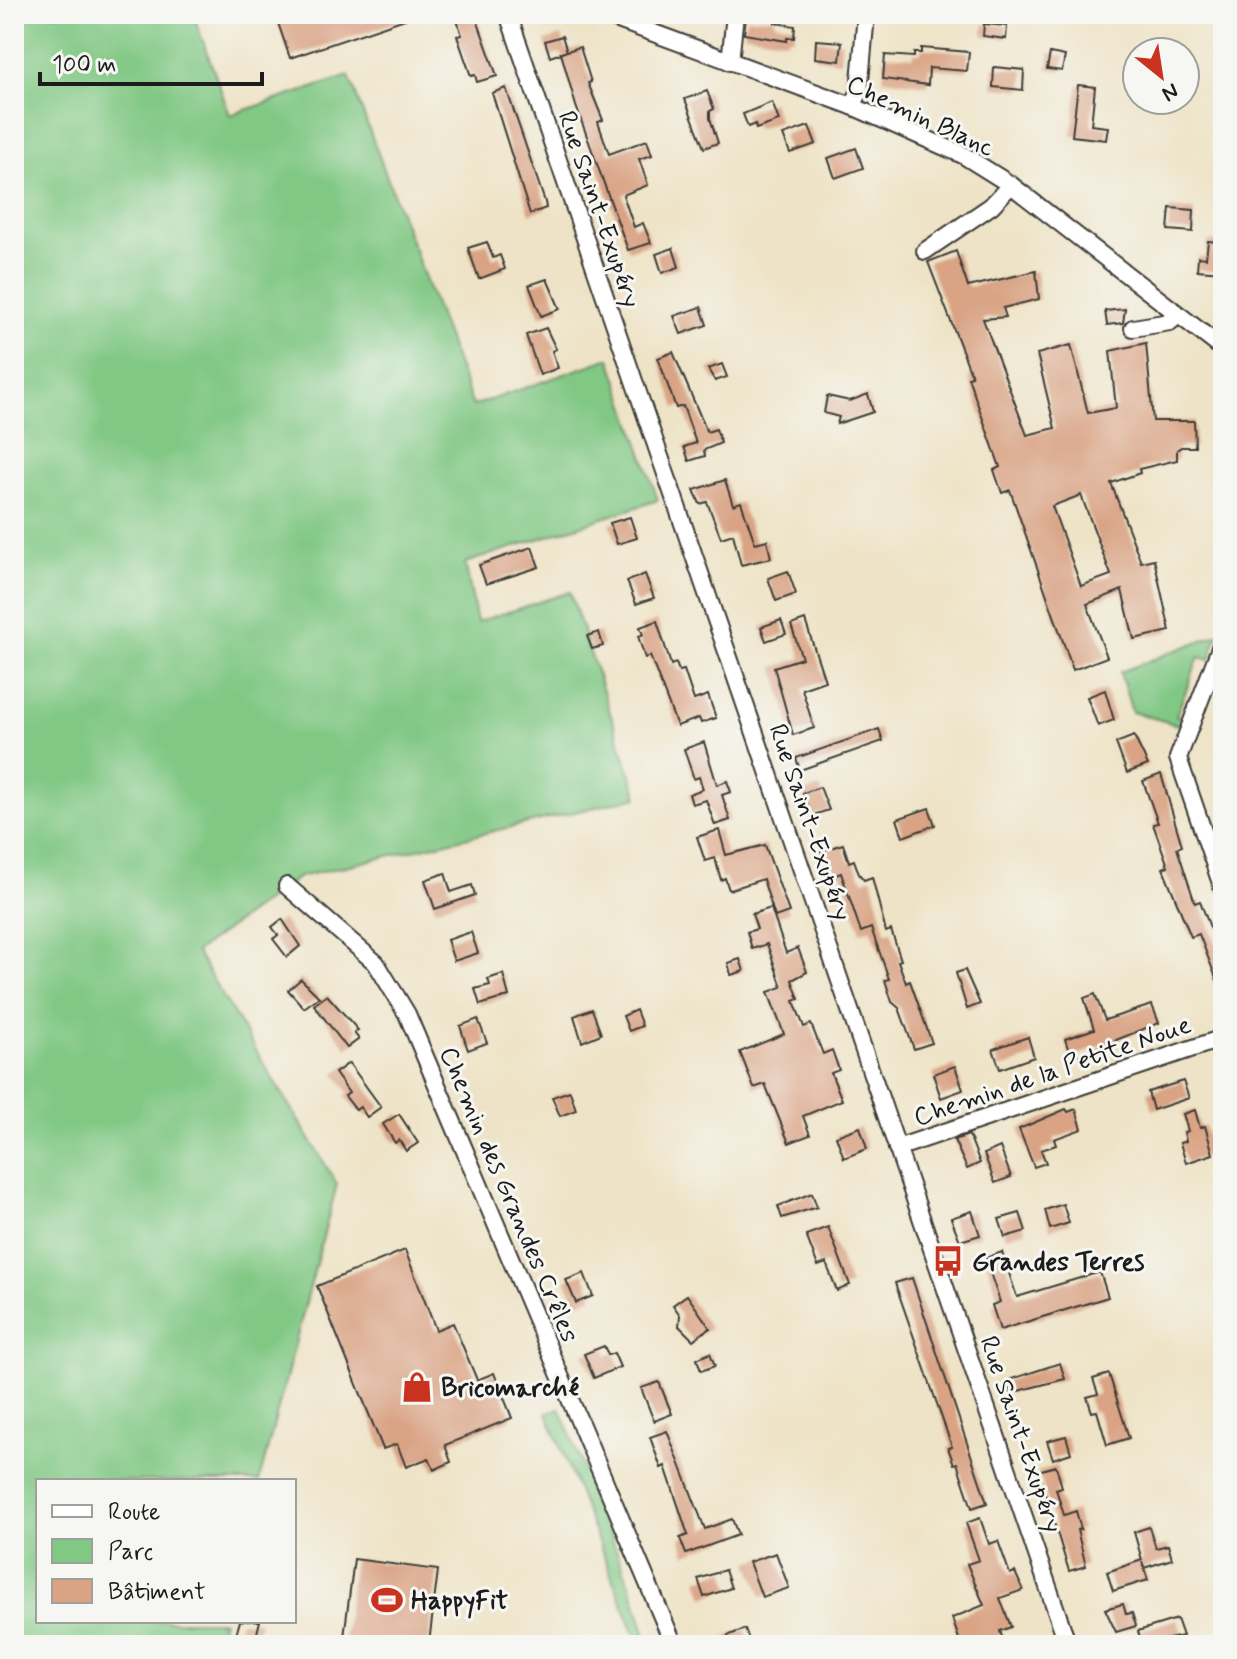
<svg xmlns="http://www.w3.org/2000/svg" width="1237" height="1659" font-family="Mynerve,sans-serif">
<rect width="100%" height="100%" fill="#f6f6f2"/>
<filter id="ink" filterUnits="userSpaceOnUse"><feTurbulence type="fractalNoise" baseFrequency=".0125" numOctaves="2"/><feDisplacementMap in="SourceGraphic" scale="16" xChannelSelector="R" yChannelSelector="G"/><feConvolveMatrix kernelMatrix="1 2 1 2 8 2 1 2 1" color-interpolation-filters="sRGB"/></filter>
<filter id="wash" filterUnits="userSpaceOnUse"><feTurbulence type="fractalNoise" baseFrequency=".006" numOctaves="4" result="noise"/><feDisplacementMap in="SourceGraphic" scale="32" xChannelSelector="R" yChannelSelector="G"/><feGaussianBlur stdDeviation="1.8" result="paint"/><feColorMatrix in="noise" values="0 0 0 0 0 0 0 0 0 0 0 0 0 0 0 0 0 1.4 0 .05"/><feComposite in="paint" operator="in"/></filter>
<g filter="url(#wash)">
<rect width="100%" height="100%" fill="#eee3c6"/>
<!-- green -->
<g fill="#81c884" stroke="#4e7250" stroke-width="2">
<polygon points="14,14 193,14 230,115 349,76 473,406 610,358 658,500 465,563 477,622 570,592 638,797 299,877 196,952 337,1184 259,1481 38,1481 38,1621 223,1621 216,1645 14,1645"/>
<polygon points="1218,634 1210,660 1199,657 1176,716 1187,720 1182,726 1132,712 1120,672"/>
<polygon points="560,1408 632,1590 649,1645 639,1645 547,1413"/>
</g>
<g id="blocks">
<!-- building -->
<g fill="#d9a384" fill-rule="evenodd">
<polygon points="275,14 413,14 414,16 290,58"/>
<polygon points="455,14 475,14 497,76 477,82 475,75 471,76 457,36 462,35"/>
<polygon points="746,18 775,18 775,23 795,26 794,38 787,38 787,41 744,34"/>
<polygon points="984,24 1007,26 1006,39 983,36"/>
<polygon points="562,36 567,51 580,47 591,82 588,83 603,120 598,122 609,154 647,140 652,155 639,159 648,185 623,195 634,227 643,223 651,243 628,250 576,106 561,53 567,51 550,57 545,41"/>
<polygon points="816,40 842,42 840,61 815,58"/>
<polygon points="921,48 969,52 967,71 929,68 928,85 883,79 885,55 914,57 914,53 921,53"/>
<polygon points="1050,53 1065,56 1062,71 1047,69"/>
<polygon points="994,67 1024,70 1023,90 993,87"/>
<polygon points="1078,85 1095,87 1091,125 1108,127 1106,140 1072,136"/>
<polygon points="506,88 545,202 546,208 530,214 492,93"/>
<polygon points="707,91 714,109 710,111 710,118 718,143 704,148 685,99"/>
<polygon points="772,102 779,121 756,129 755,124 748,127 743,114"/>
<polygon points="809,126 816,144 790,153 783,135"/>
<polygon points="856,148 863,168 835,178 828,158"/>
<polygon points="1170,208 1194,210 1193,232 1168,230"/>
<polygon points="1208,241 1223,242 1223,272 1197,270 1198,257 1206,258"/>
<polygon points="487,242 493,258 500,255 505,269 479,279 468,248"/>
<polygon points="673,248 679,267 662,273 656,254"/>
<path d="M956,251L968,287L1036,271L1039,299L1003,308L1006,317L983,319L1027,435L1055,428L1037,354L1071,345L1088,413L1116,408L1110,351L1146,343L1153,421H1194L1195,447H1181L1177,450V460L1139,469L1140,473L1111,483L1141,562L1154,559L1170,631L1134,639L1122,590L1087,604L1107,657L1073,670L1010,490L1002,493L994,470L1000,467L968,377L972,376L928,262ZM1081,495L1111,575L1081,586L1052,506Z"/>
<polygon points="547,279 560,309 541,316 529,285"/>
<polygon points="701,307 707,325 681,334 674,316"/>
<polygon points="1125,309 1123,323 1107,325 1105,311"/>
<polygon points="546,328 556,349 552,351 558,368 540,375 526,335"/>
<polygon points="673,352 707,432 716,429 721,443 704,450 705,456 689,461 684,447 696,443 683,406 676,408 658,358"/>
<polygon points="722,364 727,377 715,381 708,369"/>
<polygon points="868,394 873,412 837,424 839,417 824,413 827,396 850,401"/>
<polygon points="725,480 733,505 741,502 755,543 767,540 771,558 741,565 733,534 721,538 707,502 700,504 694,490"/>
<polygon points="630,517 637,538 617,544 610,523"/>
<polygon points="532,547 539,567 486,584 479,565"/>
<polygon points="788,571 796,594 776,601 768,578"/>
<polygon points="645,574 654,598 636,604 627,581"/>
<polygon points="781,620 786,634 766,641 761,627"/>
<polygon points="805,620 825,681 802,689 814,728 793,735 774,667 802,658 791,625"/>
<polygon points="657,621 671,665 676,663 679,671 684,670 694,700 708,695 716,718 701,723 699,718 677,726 650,656 645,658 638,636 643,635 640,627"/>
<polygon points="599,632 603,646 592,649 587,636"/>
<polygon points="1105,690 1114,720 1098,726 1087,697"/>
<polygon points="879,729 883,741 800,770 796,758"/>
<polygon points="1134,736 1148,765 1127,773 1116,743"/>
<polygon points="704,742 717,785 727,781 731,792 722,795 730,820 715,825 706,800 692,804 689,794 703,789 699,777 694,779 684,749"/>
<polygon points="1161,774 1182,846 1177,848 1195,903 1200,901 1216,943 1223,940 1223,996 1199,934 1191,937 1163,868 1168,866 1153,824 1158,823 1143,781"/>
<polygon points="820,787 829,810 811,816 803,793"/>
<polygon points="929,808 935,825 903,837 897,819"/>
<polygon points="719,830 726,855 765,845 789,912 775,917 763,879 729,890 725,878 721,880 715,858 705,861 697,837"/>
<polygon points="843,844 849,862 854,860 859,874 864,880 872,877 886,932 891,930 901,960 898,961 906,983 910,981 932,1043 914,1049 899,1008 892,1002 885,980 889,979 871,928 861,932 841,873 830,877 821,851"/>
<polygon points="445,873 451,892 472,885 475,895 435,909 425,880"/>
<polygon points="771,908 786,953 798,948 807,972 792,980 799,999 794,1001 804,1027 811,1024 823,1054 832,1050 839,1070 831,1073 842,1100 803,1116 810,1135 789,1143 765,1084 754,1088 740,1052 784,1034 768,992 782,987 767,944 752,949 747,932 757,929 752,914"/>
<polygon points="282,919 300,946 287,957 273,939 278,935 272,927"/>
<polygon points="471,932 478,953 454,961 447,940"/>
<polygon points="740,959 744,971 731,975 728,963"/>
<polygon points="965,970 980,1004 967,1009 956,973"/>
<polygon points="503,974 509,996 480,1005 475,989 490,985 488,979"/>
<polygon points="301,979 319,997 304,1008 288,990"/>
<polygon points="1095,994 1105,1020 1152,1005 1159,1023 1071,1058 1065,1039 1094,1029 1084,998"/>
<polygon points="327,995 358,1030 354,1033 359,1039 347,1048 314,1005"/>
<polygon points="592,1009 601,1034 582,1042 574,1016"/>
<polygon points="636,1010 642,1026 629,1031 623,1016"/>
<polygon points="478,1019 487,1043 468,1050 460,1026"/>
<polygon points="1028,1037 1034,1057 1000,1069 993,1049"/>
<polygon points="349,1063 381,1107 367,1117 360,1107 356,1110 345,1096 349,1093 335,1073"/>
<polygon points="955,1066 963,1090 941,1098 933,1074"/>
<polygon points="1183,1081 1189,1098 1153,1110 1148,1092"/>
<polygon points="570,1091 576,1110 560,1116 552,1097"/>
<polygon points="1066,1109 1068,1112 1076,1109 1082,1129 1054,1139 1056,1145 1041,1150 1046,1163 1034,1167 1019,1129"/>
<polygon points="1195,1110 1200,1128 1205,1126 1213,1154 1186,1163 1180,1143 1186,1141 1184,1132 1188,1131 1183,1114"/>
<polygon points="399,1114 418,1143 406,1151 399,1140 395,1143 383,1124"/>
<polygon points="860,1127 867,1149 844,1158 836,1136"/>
<polygon points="969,1135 980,1163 967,1169 954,1140"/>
<polygon points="1000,1147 1011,1177 995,1183 984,1154"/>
<polygon points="812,1193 817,1207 782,1218 778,1206"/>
<polygon points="1063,1204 1069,1223 1050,1229 1045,1210"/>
<polygon points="972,1211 980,1235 960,1241 951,1218"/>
<polygon points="1020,1213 1026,1231 1005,1237 999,1219"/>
<polygon points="828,1227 850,1285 837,1291 826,1263 818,1266 806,1235"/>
<polygon points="405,1250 436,1330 453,1323 477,1380 494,1373 512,1418 445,1445 451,1462 434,1470 429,1458 406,1467 397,1444 383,1449 317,1286"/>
<polygon points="1002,1252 1017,1297 1100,1272 1108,1297 1000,1330 992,1305 1000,1302 985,1258"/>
<polygon points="584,1273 593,1296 576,1303 566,1280"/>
<polygon points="912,1278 987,1503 972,1508 957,1463 954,1464 948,1448 952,1447 895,1283"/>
<polygon points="687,1295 710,1328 693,1340 679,1326 680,1315 673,1305"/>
<polygon points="604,1346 608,1355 614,1353 620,1367 594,1378 584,1354"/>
<polygon points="710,1353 715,1366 701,1371 697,1359"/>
<polygon points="1060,1363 1065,1379 1010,1393 1006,1381"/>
<polygon points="1109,1374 1129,1438 1107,1445 1097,1411 1092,1412 1087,1397 1098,1394 1093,1379"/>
<polygon points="659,1382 672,1414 654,1421 641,1388"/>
<polygon points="667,1431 705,1529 732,1519 738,1535 686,1554 680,1538 688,1535 665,1466 661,1468 650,1437"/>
<polygon points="1066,1436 1071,1453 1053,1459 1047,1441"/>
<polygon points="1056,1466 1062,1487 1056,1489 1064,1515 1076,1511 1081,1529 1077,1530 1086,1566 1069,1571 1038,1471"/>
<polygon points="980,1518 989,1544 998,1541 1010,1574 1015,1572 1023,1590 1000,1598 1011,1627 1000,1631 1005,1645 961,1645 952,1618 984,1605 967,1564 979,1560 966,1523"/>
<polygon points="1149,1527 1156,1548 1168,1545 1172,1559 1144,1568 1142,1562 1148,1580 1113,1591 1107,1572 1142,1560 1134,1532"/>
<polygon points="776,1553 789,1588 762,1597 749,1562"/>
<polygon points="354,1559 438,1570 429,1643 343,1645"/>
<polygon points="725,1570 731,1588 704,1597 698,1579"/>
<polygon points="1123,1604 1126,1614 1132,1613 1136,1626 1116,1632 1105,1609"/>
<polygon points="1177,1619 1183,1636 1142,1645 1138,1631"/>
<polygon points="240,1621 260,1621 254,1645 233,1645"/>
<polygon points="745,1629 751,1645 713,1645 732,1634"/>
</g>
</g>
</g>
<g filter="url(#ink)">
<use href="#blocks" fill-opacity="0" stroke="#3c3a36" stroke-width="2"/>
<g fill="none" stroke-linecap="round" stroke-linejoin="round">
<defs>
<g id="minor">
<polyline points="508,14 1068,1645"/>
<polyline points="602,14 852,106 963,155 1011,185 1223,349"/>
<polyline points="730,62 735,14"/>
<polyline points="852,106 859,93 866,14"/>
<polyline points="925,251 991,206 1011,185"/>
<polyline points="1133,328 1170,322 1177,316"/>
<polyline points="1223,640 1178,758 1223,889"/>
<polyline points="287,886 376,963 407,1014 674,1645"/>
<polyline points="897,1148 1223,1038"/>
</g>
</defs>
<!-- minor casing -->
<use href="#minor" stroke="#3c3a36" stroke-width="20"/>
<!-- minor -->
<use href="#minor" stroke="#fff" stroke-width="16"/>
</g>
</g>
<!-- icons -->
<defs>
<symbol id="bus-bare" viewBox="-9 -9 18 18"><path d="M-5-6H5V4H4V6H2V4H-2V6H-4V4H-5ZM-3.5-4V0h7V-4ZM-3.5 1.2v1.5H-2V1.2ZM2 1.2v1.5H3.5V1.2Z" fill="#c8321e" stroke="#f6f6f2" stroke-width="2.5" paint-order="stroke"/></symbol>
<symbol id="shop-bare" viewBox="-9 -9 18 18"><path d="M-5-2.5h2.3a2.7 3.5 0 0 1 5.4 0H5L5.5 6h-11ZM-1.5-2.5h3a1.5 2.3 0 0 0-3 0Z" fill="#c8321e" stroke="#f6f6f2" stroke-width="2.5" paint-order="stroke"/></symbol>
<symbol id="stadium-bare" viewBox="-9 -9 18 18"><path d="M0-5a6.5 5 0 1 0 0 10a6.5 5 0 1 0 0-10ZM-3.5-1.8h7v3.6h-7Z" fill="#c8321e" stroke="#f6f6f2" stroke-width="2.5" paint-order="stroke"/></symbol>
</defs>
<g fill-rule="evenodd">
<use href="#bus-bare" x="926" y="1239" width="44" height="44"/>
<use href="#shop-bare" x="395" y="1365" width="44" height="44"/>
<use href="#stadium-bare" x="365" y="1578" width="44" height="44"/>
</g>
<g text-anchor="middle" stroke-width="6" stroke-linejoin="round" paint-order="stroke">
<!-- street labels -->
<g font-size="26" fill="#1c1c1c" stroke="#f6f6f2">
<text transform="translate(921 115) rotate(25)" y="9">Chemin Blanc</text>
<text transform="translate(600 209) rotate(71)" y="9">Rue Saint-Exupéry</text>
<text transform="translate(811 822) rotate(71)" y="9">Rue Saint-Exupéry</text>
<text transform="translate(1052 1070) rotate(-19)" y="9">Chemin de la Petite Noue</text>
<text transform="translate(510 1194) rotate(67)" y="9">Chemin des Grandes Crêles</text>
<text transform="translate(1022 1434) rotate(71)" y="9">Rue Saint-Exupéry</text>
</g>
<!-- poi labels -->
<g font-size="26" font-weight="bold" fill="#1c1c1c" stroke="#f6f6f2" text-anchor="start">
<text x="972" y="1270">Grandes Terres</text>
<text x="441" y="1396">Bricomarché</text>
<text x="411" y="1609">HappyFit</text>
</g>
</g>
<!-- margin -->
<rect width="1237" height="1659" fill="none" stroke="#f6f6f2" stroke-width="48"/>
<!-- legend -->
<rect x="36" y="1479" width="260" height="144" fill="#f6f6f2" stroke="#9f9f9c" stroke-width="2"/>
<rect x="52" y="1505" width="40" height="12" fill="#ffffff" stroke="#9f9f9c" stroke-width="2"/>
<text x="108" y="1519" font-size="24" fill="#1c1c1c">Route</text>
<rect x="52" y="1539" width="40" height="24" fill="#81c884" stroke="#9f9f9c" stroke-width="2"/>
<text x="108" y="1559" font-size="24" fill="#1c1c1c">Parc</text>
<rect x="52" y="1579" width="40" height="24" fill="#d9a384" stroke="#9f9f9c" stroke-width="2"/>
<text x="108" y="1599" font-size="24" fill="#1c1c1c">Bâtiment</text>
<!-- north arrow -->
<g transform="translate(1161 76) rotate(150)"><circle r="38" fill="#f6f6f2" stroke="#9f9f9c" stroke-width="2"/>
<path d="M0-6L14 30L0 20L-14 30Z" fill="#c8321e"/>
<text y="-12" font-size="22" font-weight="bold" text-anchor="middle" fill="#1c1c1c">N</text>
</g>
<!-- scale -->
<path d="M40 72v12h222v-12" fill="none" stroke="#1c1c1c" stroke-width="4"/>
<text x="52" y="72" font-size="24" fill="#1c1c1c" stroke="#f6f6f2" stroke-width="6" paint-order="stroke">100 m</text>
</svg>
